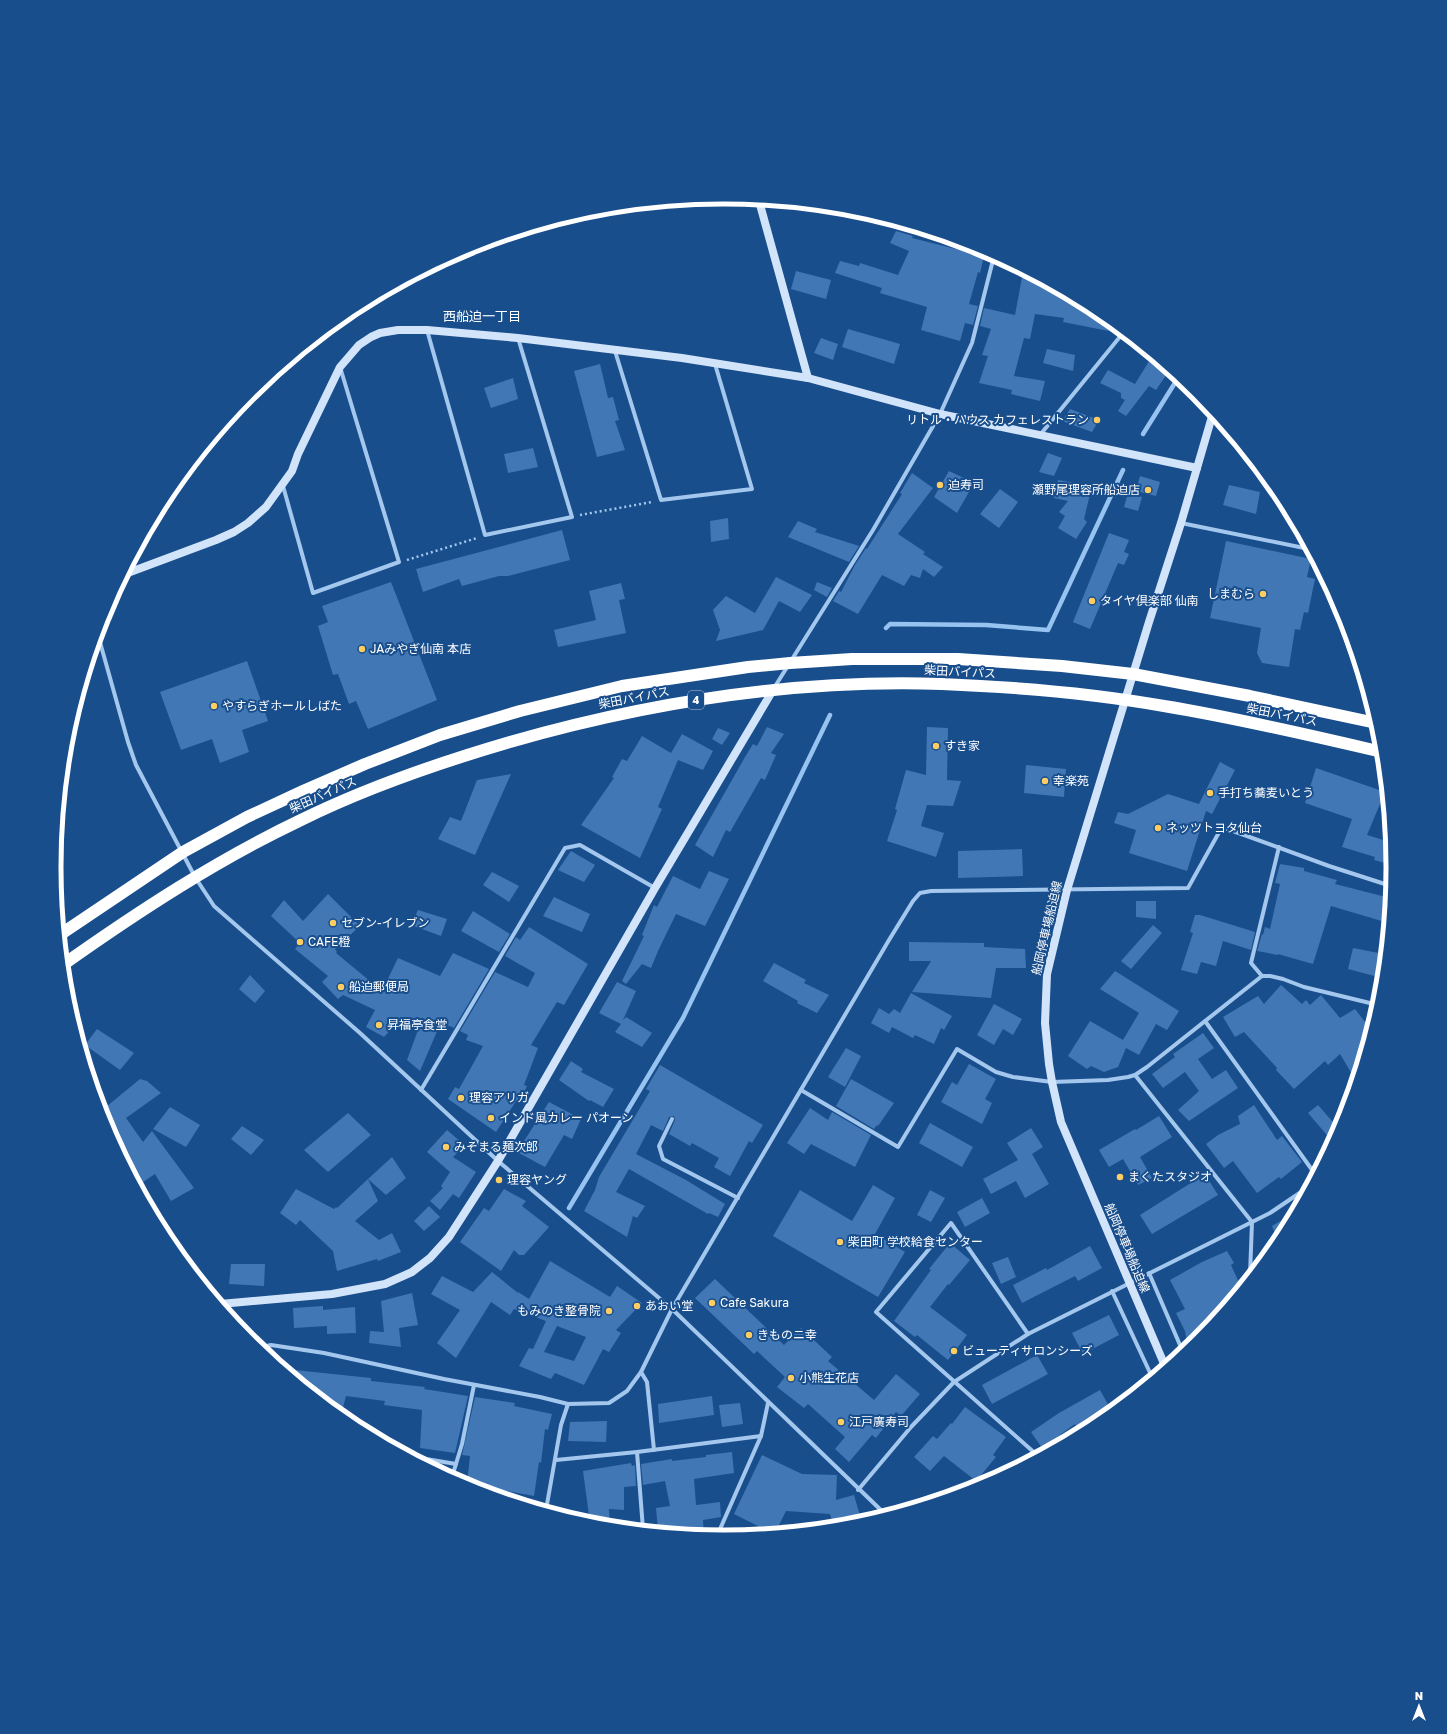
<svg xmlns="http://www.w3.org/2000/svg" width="1447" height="1734" font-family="'Golos Text','Noto Sans JP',sans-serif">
<rect width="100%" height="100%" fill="#194e8d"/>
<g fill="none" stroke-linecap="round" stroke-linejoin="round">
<!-- stream -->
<g stroke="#97c3f1" stroke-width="4.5">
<polyline points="1143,434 1178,378"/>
<polyline points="886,628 890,624 986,625 1048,630 1123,470"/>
<polyline points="569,1208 683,1018 830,715"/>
</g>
</g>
<!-- building -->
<g fill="#4177b5" fill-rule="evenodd">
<polygon points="896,231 913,236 912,238 984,256 980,273 978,272 969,304 978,306 973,325 965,323 960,341 921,330 927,307 880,293 882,288 835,273 840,261 859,266 860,263 898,275 909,251 890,243"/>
<polygon points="796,271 831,280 826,299 791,289"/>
<polygon points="1023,272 1096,310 1120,331 1119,333 1063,322 1064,318 1035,314 1030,339 1024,338 1014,376 1045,381 1040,401 1011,394 1012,390 979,383 988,356 982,355 991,329 980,326 984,308 1015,315"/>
<polygon points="848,329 900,344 894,364 842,347"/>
<polygon points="821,338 838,344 833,360 814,353"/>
<polygon points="1047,349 1075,355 1073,371 1043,363"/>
<polygon points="1151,358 1169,371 1156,390 1149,386 1126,416 1118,411 1125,400 1121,398 1121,393 1100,383 1108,370 1135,384"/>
<polygon points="600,364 608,398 613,397 619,420 615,421 625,450 597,457 574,371"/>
<polygon points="513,378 518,399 491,408 484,388"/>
<polygon points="1070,409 1099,420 1092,432 1062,421"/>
<polygon points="533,448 538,467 508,473 504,454"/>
<polygon points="1048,453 1062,458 1054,476 1039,472"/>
<polygon points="949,471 974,483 957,513 934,497"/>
<polygon points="912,473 933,488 898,534 925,552 923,554 943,567 934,577 923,569 920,578 911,575 904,586 882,575 858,614 833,601 839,591 841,592 855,565 866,548 867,549 902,494 900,493"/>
<polygon points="1140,476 1160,482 1156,496 1136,491"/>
<polygon points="1058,480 1092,486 1084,519 1087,522 1076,539 1058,528 1065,516 1059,512 1068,501 1054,498"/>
<polygon points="1229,485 1260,492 1256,514 1223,505"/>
<polygon points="1000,489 1018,502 999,528 980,514"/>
<polygon points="1128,493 1142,497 1138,511 1124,507"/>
<polygon points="728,518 729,539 711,542 710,521"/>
<polygon points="798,521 817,529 815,532 859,546 849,562 788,537"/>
<polygon points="562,530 570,560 508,576 499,576 462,586 459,579 423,592 416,569"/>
<polygon points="1109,533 1129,540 1124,552 1129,554 1124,565 1118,563 1090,629 1073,622"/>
<polygon points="1226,541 1311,559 1307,577 1315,579 1308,613 1304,612 1300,630 1295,629 1289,667 1262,663 1257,653 1261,628 1210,618"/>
<polygon points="776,577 812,595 800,612 779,601 763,630 716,641 720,630 713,610 726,596 755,613"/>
<polygon points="391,582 437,700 368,729 356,701 349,704 338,674 333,675 318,626 328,622 322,606"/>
<polygon points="817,582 832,588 827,597 814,590"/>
<polygon points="621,583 625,599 619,600 626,633 558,647 554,630 596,620 589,591"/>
<polygon points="247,661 268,721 242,730 249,752 220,763 212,739 181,750 160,692"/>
<polygon points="767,727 784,734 771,753 776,755 765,780 761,778 730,832 726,830 713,857 695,845 745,757 753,744 757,746"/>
<polygon points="927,727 948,728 947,780 961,781 953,806 927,805 921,826 944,833 936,857 887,841 897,810 895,809 906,770 926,775"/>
<polygon points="718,728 730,733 722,745 712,739"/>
<polygon points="682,734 713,751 703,770 678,760 658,807 662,809 640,858 581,825 614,778 612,777 622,759 627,761 642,736 671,753"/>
<polygon points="1220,762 1235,770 1212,814 1206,811 1187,871 1129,853 1136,830 1114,823 1118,812 1128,814 1168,794 1199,804"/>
<polygon points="1026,765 1066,769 1064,797 1024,793"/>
<polygon points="1316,768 1385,792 1367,835 1390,842 1393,865 1374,860 1375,857 1342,847 1352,819 1305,803"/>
<polygon points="511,774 475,855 438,839 450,817 461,821 477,780"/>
<polygon points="1022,849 1023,876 958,878 958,851"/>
<polygon points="571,851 595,865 584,882 558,870"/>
<polygon points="1280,864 1304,868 1304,871 1337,880 1335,884 1390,898 1385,922 1331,906 1313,964 1278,954 1278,955 1257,951 1262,934 1263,935 1265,927 1270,929 1280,884 1275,883"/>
<polygon points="709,871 729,879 705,926 676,914 658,951 651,968 642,964 626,984 622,981 644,936 642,935 654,905 657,907 673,876 700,889"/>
<polygon points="492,872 519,886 509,902 483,885"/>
<polygon points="328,894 360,926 335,949 337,952 336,953 382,991 398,958 440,976 453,953 489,969 454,1028 441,1022 420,1071 407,1060 418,1030 397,1023 384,1037 366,1027 375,1010 343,995 338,999 322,982 328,976 295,949 300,943 271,916 284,900 303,921"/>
<polygon points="554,897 590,914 582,932 543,916"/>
<polygon points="1136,901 1156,901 1156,919 1136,917"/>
<polygon points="418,910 447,919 441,936 411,925"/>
<polygon points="473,911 510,934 499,952 461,931"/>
<polygon points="1195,915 1200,915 1255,932 1251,950 1223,941 1216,966 1201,962 1197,974 1181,970 1193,933 1190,932"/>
<polygon points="1153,925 1162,933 1131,969 1121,961"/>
<polygon points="529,927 588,964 564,1005 557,1002 531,1045 538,1048 524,1085 527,1086 519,1103 516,1101 496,1132 448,1099 455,1087 459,1089 483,1046 466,1040 468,1035 460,1031 495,972 528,987 535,973 505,956 516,937 520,940"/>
<polygon points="909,942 984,943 984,947 1025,949 1026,968 996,968 991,998 912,992 931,961 909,961"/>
<polygon points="1353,948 1384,954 1382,978 1348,969"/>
<polygon points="774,963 806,980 804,983 829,995 817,1013 797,1003 798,1001 763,981"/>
<polygon points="1115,971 1179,1011 1167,1030 1156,1024 1139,1055 1126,1048 1118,1067 1104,1072 1091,1066 1087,1069 1068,1056 1090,1021 1123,1040 1139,1013 1100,989"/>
<polygon points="250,975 265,991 255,1003 239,989"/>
<polygon points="617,982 636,991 623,1020 626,1017 652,1033 642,1047 615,1032 621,1024 599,1013"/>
<polygon points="1281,985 1302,1004 1306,1000 1310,1005 1321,995 1340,1018 1355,1009 1365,1022 1375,1016 1355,1079 1340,1054 1328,1065 1325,1061 1294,1089 1276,1070 1277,1068 1244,1032 1235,1037 1223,1017 1258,996 1264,1004"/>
<polygon points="911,993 952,1016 944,1030 941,1028 934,1044 915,1035 913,1038 892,1027 889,1033 871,1023 879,1008 889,1014 894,1009 900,1013"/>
<polygon points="994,1004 1022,1019 1013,1035 1003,1029 994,1045 977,1035"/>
<polygon points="97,1029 134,1053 120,1070 85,1045"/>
<polygon points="1203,1033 1214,1048 1198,1059 1212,1079 1226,1070 1238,1088 1189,1121 1178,1110 1199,1091 1185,1072 1163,1088 1152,1074 1175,1057 1173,1054"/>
<polygon points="846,1048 861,1056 845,1087 828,1077"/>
<polygon points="571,1061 583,1069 581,1072 614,1089 603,1107 590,1100 589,1101 559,1080"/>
<polygon points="969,1064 996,1079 985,1099 992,1103 982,1124 941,1102 952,1082 957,1085"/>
<polygon points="660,1065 763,1125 752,1143 749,1141 730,1176 714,1167 719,1158 692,1143 690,1146 669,1134 675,1120 674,1116 669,1117 663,1131 651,1125 636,1154 686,1180 725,1204 718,1217 709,1213 708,1214 629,1169 616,1192 645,1206 637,1218 633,1216 627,1237 584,1211 595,1190 599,1177 650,1091 646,1089"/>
<polygon points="140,1079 147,1081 161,1093 126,1118 143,1142 152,1131 194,1188 171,1201 155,1174 143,1182 130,1168 119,1146 118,1147 105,1123 102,1113 108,1109 106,1107"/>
<polygon points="851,1079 894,1103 878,1126 877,1125 874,1129 836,1106"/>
<polygon points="549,1102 581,1119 572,1139 564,1135 545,1167 517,1152"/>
<polygon points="1254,1105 1277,1140 1282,1136 1302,1162 1281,1179 1279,1177 1257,1193 1233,1161 1224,1168 1206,1144 1218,1135 1240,1124 1238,1116"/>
<polygon points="1318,1105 1339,1129 1332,1141 1308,1113"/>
<polygon points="170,1107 200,1125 186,1147 153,1129"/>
<polygon points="810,1108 828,1120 832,1112 871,1135 855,1167 811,1144 804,1154 787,1143"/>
<polygon points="348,1113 371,1135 328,1172 304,1150"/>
<polygon points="1159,1116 1172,1137 1140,1157 1152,1178 1138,1185 1123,1159 1109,1167 1099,1150 1135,1129 1136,1130"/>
<polygon points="930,1123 973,1147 962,1167 919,1143"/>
<polygon points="242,1126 264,1140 251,1155 231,1139"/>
<polygon points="1031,1128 1043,1147 1032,1154 1049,1184 1025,1198 1016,1181 991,1194 983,1179 1018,1160 1007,1143"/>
<polygon points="447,1130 461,1142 456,1148 459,1151 453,1157 476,1172 459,1198 453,1194 440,1210 430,1201 443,1188 441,1186 450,1172 427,1152"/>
<polygon points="392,1157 406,1178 386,1195 368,1179"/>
<polygon points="1205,1174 1218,1195 1152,1234 1140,1215"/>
<polygon points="368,1179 378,1201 355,1221 379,1240 392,1233 401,1252 378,1261 377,1259 337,1271 333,1251 300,1220 296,1225 280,1213 296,1189 334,1209 336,1207 337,1208"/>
<polygon points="873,1185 895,1198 875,1234 905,1252 878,1297 773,1236 800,1190 852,1221"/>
<polygon points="504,1189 526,1201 522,1206 549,1227 524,1255 519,1255 514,1250 501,1271 460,1242 484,1208 489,1211"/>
<polygon points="930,1190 945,1198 931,1222 917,1215"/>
<polygon points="982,1198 990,1213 965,1227 957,1212"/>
<polygon points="429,1206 440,1217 424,1231 414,1221"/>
<polygon points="1294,1213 1280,1239 1278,1241 1272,1226"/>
<polygon points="950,1243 970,1260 949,1285 948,1284 930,1307 967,1335 948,1360 917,1335 915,1337 894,1321 931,1270 929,1269"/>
<polygon points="1090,1246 1102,1268 1078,1281 1075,1276 1022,1303 1013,1285 1046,1268 1047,1270"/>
<polygon points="1227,1251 1234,1263 1231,1265 1241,1287 1197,1341 1188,1347 1185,1331 1176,1313 1185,1309 1170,1280 1202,1262"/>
<polygon points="1008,1257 1016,1277 1001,1284 992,1263"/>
<path d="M550,1261L610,1297L617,1286L642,1303L616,1330L621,1333L609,1352L603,1349L584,1385L555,1373L551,1379L519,1366L529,1348L533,1349L546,1321L514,1309L510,1315L491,1302L456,1358L437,1343L460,1310L431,1294L442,1276L473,1292L492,1272L518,1293V1292L529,1299ZM557,1326L586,1337L574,1361L544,1352Z"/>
<polygon points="231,1264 265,1264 264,1286 229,1284"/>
<polygon points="715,1279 784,1345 801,1328 832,1357 828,1361 874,1400 896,1374 920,1394 901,1416 896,1412 876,1438 872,1435 849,1462 835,1449 845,1437 808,1404 804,1408 777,1387 785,1377 757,1351 754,1354 695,1298"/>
<polygon points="412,1293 418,1325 399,1328 401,1347 369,1343 370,1331 384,1332 381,1301"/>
<polygon points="323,1306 323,1310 355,1307 356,1333 327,1334 327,1326 294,1328 293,1308"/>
<polygon points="1109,1315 1119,1335 1083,1354 1072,1333"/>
<polygon points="1037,1355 1048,1374 992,1404 982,1385"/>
<polygon points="285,1369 371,1378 371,1381 425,1387 424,1389 468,1396 455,1453 420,1448 422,1410 384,1405 385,1401 346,1396 341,1415"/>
<polygon points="1100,1390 1110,1408 1077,1427 1075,1424 1042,1448 1031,1432 1059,1413"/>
<polygon points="712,1396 714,1415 659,1423 658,1404"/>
<polygon points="475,1397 515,1403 514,1406 552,1414 548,1430 545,1429 541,1463 539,1462 534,1496 467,1484 470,1456 462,1455"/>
<polygon points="740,1403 743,1424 722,1427 719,1405"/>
<polygon points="965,1407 1006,1437 993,1455 996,1457 976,1481 944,1456 930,1471 914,1457 933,1436 937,1439 951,1423 952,1424"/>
<polygon points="607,1421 606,1442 568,1441 570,1422"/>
<polygon points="732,1452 734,1473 694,1479 696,1505 720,1502 721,1517 703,1520 704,1535 658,1530 656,1508 670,1506 665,1481 643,1485 641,1464 672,1459 672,1461 706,1457 706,1455"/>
<polygon points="762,1455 802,1474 837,1475 836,1500 854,1495 860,1516 833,1524 830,1514 786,1511 776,1531 770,1532 734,1514"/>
<polygon points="631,1463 632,1466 635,1465 636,1486 624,1487 624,1510 609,1509 610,1525 590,1523 583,1471"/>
</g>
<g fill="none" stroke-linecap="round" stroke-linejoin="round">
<!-- path -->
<g stroke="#a4c7ee" stroke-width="2.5" stroke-dasharray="2 3" stroke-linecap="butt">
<polyline points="580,515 652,502"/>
<polyline points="407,560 477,538"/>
</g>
<!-- street -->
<g stroke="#a4c7ee" stroke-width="4">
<polyline points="427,330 485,535 572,517 518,338"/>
<polyline points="615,351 661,500 752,489 715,364"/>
<polyline points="1040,435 1123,333"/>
<polyline points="283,486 313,593 399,562 340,367"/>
<polyline points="1181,523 1309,549"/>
<polyline points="98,635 128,742 136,765 195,877 214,906 360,1033 498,1161 672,1309 885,1514"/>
<polyline points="774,688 873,530 940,414 972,343 994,256"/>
<polyline points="1262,976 1251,963 1279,847"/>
<polyline points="1205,1021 1315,1174"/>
<polyline points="1135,1075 1252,1222 1250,1275"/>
<polyline points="421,1090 565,848 580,845 655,888"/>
<polyline points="801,1090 898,1147 957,1049 996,1072 1013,1077 1052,1082 1108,1080 1128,1077 1135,1075 1147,1067 1262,976 1270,976 1283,979 1304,987 1378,1005"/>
<polyline points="672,1119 659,1146 663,1159 738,1198"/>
<polyline points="1149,1273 1183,1352"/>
<polyline points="1112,1291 1152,1377"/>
<polyline points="1028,1334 951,1223 876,1312 1037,1455"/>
<polyline points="259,1348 271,1345 324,1353 444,1379 540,1397 568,1404 609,1403 627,1391 641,1372 672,1309 889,940 913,901 920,893 931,891 1188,888 1222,827 1329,866 1391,886"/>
<polyline points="641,1372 647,1382 654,1450"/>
<polyline points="637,1452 643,1529"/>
<polyline points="414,1457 456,1464"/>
<polyline points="556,1460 637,1452 761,1436"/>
<polyline points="452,1477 462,1444 474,1385"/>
<polyline points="858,1490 911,1427 954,1382 1028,1334 1270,1213 1307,1188"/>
<polyline points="546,1510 561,1425 568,1404"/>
<polyline points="717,1536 761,1436 768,1403"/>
</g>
<!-- secondary -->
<g stroke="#d2e4fa" stroke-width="8">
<polyline points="759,201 808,378"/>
<polyline points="125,574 216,540 234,532 248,523 266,507 292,471 298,454 340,367 359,345 371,337 380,333 398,330 427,330 518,338 682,358 808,378 940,414 1197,468"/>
<polyline points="220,1304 332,1294 385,1284 412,1272 430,1258 449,1237 498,1161 655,888 773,690"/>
<polyline points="1165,1366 1061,1122 1052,1082 1049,1064 1045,1023 1047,974 1067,890 1149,622 1181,523 1213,413"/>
</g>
<!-- highway -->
<g stroke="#fff" stroke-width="12">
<polyline points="61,934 183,852 247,817 303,791 365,764 440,735 520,711 622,686 748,667 790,663 852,659 958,659 1062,666 1133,674 1250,696 1376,723"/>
<path d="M64,964C139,911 217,860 301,820C368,787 438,763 510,742C650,702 796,679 942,684C1016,687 1091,693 1164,706C1237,718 1310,735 1382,752"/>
</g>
</g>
<!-- markers -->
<g fill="#ffce62" stroke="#194e8d" stroke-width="1.5">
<circle cx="1097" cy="420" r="4"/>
<circle cx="940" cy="485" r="4"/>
<circle cx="1148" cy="490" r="4"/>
<circle cx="1263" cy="594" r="4"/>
<circle cx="1092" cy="601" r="4"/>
<circle cx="362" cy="649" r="4"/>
<circle cx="214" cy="706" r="4"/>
<circle cx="936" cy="746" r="4"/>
<circle cx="1045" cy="781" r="4"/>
<circle cx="1210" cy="793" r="4"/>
<circle cx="1158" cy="828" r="4"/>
<circle cx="333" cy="923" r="4"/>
<circle cx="300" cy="942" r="4"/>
<circle cx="341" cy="987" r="4"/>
<circle cx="379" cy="1025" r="4"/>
<circle cx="461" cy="1098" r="4"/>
<circle cx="491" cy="1118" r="4"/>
<circle cx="446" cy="1147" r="4"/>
<circle cx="1120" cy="1177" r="4"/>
<circle cx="499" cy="1180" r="4"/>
<circle cx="840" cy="1242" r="4"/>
<circle cx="712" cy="1303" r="4"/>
<circle cx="637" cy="1306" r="4"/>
<circle cx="609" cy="1311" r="4"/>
<circle cx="749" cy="1335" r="4"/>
<circle cx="954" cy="1351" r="4"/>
<circle cx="791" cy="1378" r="4"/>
<circle cx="841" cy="1422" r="4"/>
</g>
<g text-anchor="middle" stroke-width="4" stroke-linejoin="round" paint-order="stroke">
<!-- shield labels -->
<rect fill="#194e8d" stroke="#bacadd" stroke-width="1" x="688" y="691" width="16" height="18" rx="3"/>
<g font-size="11" font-weight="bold" fill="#fff">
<text x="696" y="704">4</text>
</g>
<!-- poi labels -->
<g font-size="12" fill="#fff" stroke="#194e8d" text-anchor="start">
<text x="1089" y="424" text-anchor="end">リトル・ハウス カフェレストラン</text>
<text x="948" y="489">迫寿司</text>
<text x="1140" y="494" text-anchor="end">瀬野尾理容所船迫店</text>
<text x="1255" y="598" text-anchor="end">しまむら</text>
<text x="1100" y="605">タイヤ倶楽部 仙南</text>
<text x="370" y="653">JAみやぎ仙南 本店</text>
<text x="222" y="710">やすらぎホールしばた</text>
<text x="944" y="750">すき家</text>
<text x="1053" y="785">幸楽苑</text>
<text x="1218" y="797">手打ち蕎麦いとう</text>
<text x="1166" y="832">ネッツトヨタ仙台</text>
<text x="341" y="927">セブン-イレブン</text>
<text x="308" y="946">CAFE橙</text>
<text x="349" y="991">船迫郵便局</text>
<text x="387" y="1029">昇福亭食堂</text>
<text x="469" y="1102">理容アリガ</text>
<text x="499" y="1122">インド風カレー パオーン</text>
<text x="454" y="1151">みそまる麺次郎</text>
<text x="1128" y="1181">まくたスタジオ</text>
<text x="507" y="1184">理容ヤング</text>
<text x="848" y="1246">柴田町 学校給食センター</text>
<text x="720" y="1307">Cafe Sakura</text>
<text x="645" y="1310">あおい堂</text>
<text x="601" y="1315" text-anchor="end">もみのき整骨院</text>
<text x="757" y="1339">きものニ幸</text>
<text x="962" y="1355">ビューティサロンシーズ</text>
<text x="799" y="1382">小熊生花店</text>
<text x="849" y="1426">江戸廣寿司</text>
</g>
<!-- street labels -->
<g font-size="12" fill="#fff" stroke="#194e8d">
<text transform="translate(960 672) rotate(3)" y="4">柴田バイパス</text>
<text transform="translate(634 698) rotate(-11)" y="4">柴田バイパス</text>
<text transform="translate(1282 715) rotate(11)" y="4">柴田バイパス</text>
<text transform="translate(323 795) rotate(-24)" y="4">柴田バイパス</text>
<text transform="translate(1047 928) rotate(-77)" y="4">船岡停車場船迫線</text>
<text transform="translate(1127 1248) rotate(67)" y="4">船岡停車場船迫線</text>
</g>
<!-- neighbourhood labels -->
<g font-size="13" fill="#fff" stroke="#194e8d">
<text x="482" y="321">西船迫一丁目</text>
</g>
</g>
<!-- crop -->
<path d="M0 0H1447V1734H0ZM723 204H724A662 662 0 0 1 1386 866V868A662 662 0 0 1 724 1530H723A662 662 0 0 1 61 868V866A662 662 0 0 1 723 204Z" fill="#194e8d" fill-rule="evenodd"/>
<path fill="none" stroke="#fff" stroke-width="5" d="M723 204H724A662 662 0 0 1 1386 866V868A662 662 0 0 1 724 1530H723A662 662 0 0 1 61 868V866A662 662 0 0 1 723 204Z"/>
<!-- north arrow -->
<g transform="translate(1419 1706)" stroke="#194e8d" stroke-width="3" paint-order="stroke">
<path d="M0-3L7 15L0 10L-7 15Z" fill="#ffffff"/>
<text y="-6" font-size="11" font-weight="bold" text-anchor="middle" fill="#ffffff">N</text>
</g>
</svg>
